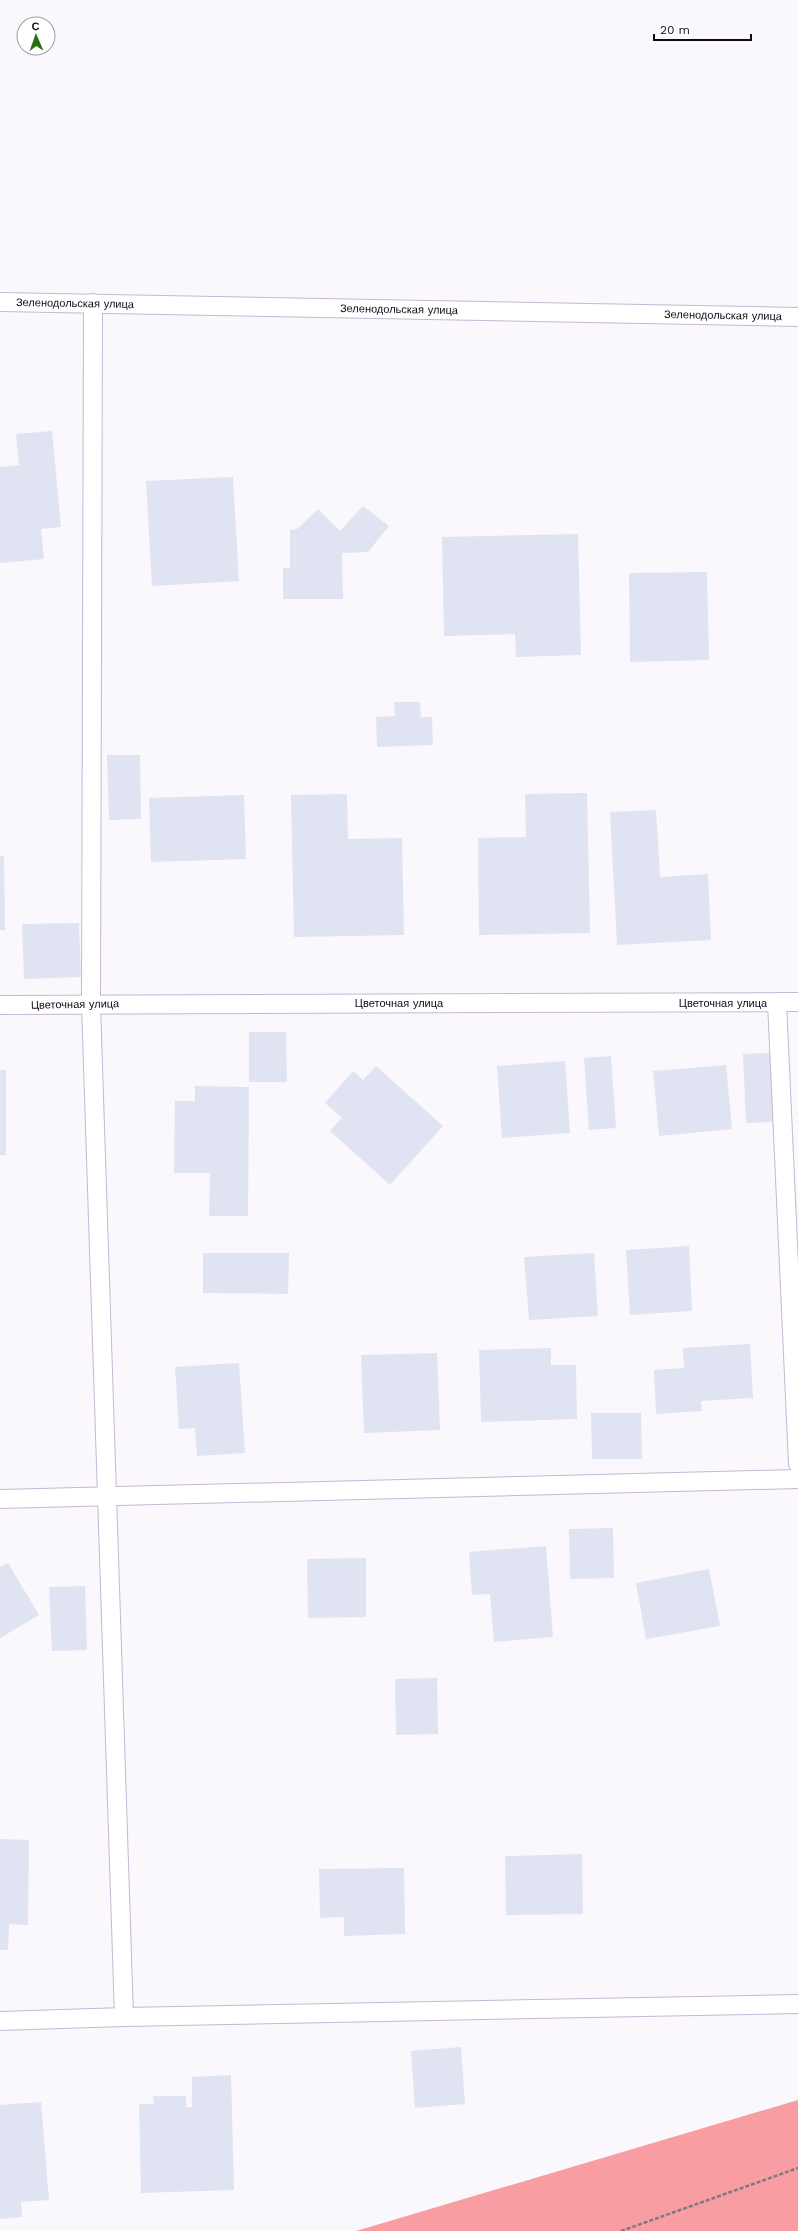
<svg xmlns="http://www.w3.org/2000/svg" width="798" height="2231" font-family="'Work Sans',sans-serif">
<rect width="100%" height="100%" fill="#fbf8fd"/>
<!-- forest -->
<polygon fill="#f89ea2" points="798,2100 798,2231 356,2231"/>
<!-- building -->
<g fill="#dfe3f2">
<polygon points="52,431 61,527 41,529 44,559 0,563 0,467 19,465 16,434"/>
<polygon points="233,477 239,581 152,586 146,481"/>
<polygon points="363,506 389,526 368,552 342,553 343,599 283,599 283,568 290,568 290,530 297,529 318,509 340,531"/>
<polygon points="578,534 581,655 516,657 515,634 444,636 442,537"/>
<polygon points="707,572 709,660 630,662 629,573"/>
<polygon points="394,702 420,702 421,717 432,717 433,745 377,747 376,717 395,716"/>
<polygon points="107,755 140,755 141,819 109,820"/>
<polygon points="587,793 590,933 479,935 478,838 526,837 525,794"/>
<polygon points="347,794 348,839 402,838 404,935 294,937 291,795"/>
<polygon points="244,795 246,859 151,862 149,798"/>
<polygon points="656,810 660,877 708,874 711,940 617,945 610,812"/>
<polygon points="0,856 4,856 5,930 0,930"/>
<polygon points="79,923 81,977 24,979 22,924"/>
<polygon points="249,1032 286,1032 287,1082 249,1082"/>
<polygon points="770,1053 773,1122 746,1123 743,1054"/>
<polygon points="611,1056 616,1128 589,1130 584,1058"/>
<polygon points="565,1061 570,1133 502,1138 497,1066"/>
<polygon points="726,1065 732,1129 659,1136 653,1071"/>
<polygon points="376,1066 443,1126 390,1185 330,1131 342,1118 325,1103 353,1071 363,1080"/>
<rect x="0" y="1070" width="6" height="85"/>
<polygon points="195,1086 249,1087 248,1216 209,1216 210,1173 174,1173 175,1101 195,1101"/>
<polygon points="689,1246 692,1311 630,1315 626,1250"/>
<polygon points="203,1253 289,1253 288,1294 203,1293"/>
<polygon points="594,1253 598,1316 529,1320 524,1257"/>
<polygon points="750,1344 753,1398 701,1401 702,1411 656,1414 654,1370 684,1368 683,1348"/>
<polygon points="551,1348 551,1365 576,1365 577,1419 481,1422 479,1350"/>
<polygon points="437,1353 440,1430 364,1433 361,1355"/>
<polygon points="239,1363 245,1453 197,1456 195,1428 179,1429 175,1367"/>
<polygon points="591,1413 641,1413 642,1459 592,1459"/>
<polygon points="613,1528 614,1578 570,1579 569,1529"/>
<polygon points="546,1546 553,1637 494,1642 490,1594 472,1595 469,1552"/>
<polygon points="366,1558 366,1617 308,1618 307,1559"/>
<polygon points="8,1563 39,1615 0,1638 0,1567"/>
<polygon points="709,1569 720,1626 646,1639 636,1583"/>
<polygon points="85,1586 87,1650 52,1651 49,1587"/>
<polygon points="437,1678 438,1734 396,1735 395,1679"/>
<polygon points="0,1839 29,1840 28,1925 9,1924 8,1950 0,1950"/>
<polygon points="582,1854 583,1914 506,1915 505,1856"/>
<polygon points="404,1868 405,1934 344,1936 344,1917 320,1918 319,1869"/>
<polygon points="461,2047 465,2104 415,2108 411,2051"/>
<polygon points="231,2075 234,2190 141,2193 139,2104 154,2104 153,2096 186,2096 186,2107 192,2107 192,2077"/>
<polygon points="41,2102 49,2200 21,2202 22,2217 0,2219 0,2105"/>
</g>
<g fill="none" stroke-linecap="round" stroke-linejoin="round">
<defs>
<g id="lane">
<polyline points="0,302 798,317"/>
<polyline points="93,303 91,1004 124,2017"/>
<polyline points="777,1002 798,1464"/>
<polyline points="0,1005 798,1002"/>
<polyline points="0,1499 798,1479"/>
<polyline points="0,2021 124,2017 798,2004"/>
</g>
</defs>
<!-- lane casing -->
<use href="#lane" stroke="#c5b7d2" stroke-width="20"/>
<!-- path -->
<polyline stroke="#7d7980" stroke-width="2.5" stroke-dasharray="4 2" stroke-linecap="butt" points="621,2231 798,2168"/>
<!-- lane -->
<use href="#lane" stroke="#fff" stroke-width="18"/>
</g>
<g text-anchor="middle" stroke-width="3" stroke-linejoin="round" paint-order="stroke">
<!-- street labels -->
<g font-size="11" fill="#0f0a13" stroke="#fff">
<text transform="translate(75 303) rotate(1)" y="4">Зеленодольская улица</text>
<text transform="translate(399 309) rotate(1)" y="4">Зеленодольская улица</text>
<text transform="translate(723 315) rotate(1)" y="4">Зеленодольская улица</text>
<text x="399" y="1007">Цветочная улица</text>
<text x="723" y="1007">Цветочная улица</text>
<text transform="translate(75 1004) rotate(-1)" y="4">Цветочная улица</text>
</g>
</g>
<!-- north arrow -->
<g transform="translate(36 36) rotate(358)"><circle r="19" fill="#ffffff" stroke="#9f9da1"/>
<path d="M0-3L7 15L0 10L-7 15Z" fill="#256f12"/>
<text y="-6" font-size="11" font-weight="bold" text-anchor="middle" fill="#0f0a13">С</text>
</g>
<!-- scale -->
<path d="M654 34v6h97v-6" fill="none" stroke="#0f0a13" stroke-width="2"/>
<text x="660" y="34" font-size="12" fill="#0f0a13" stroke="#ffffff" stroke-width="3" paint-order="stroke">20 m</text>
</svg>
